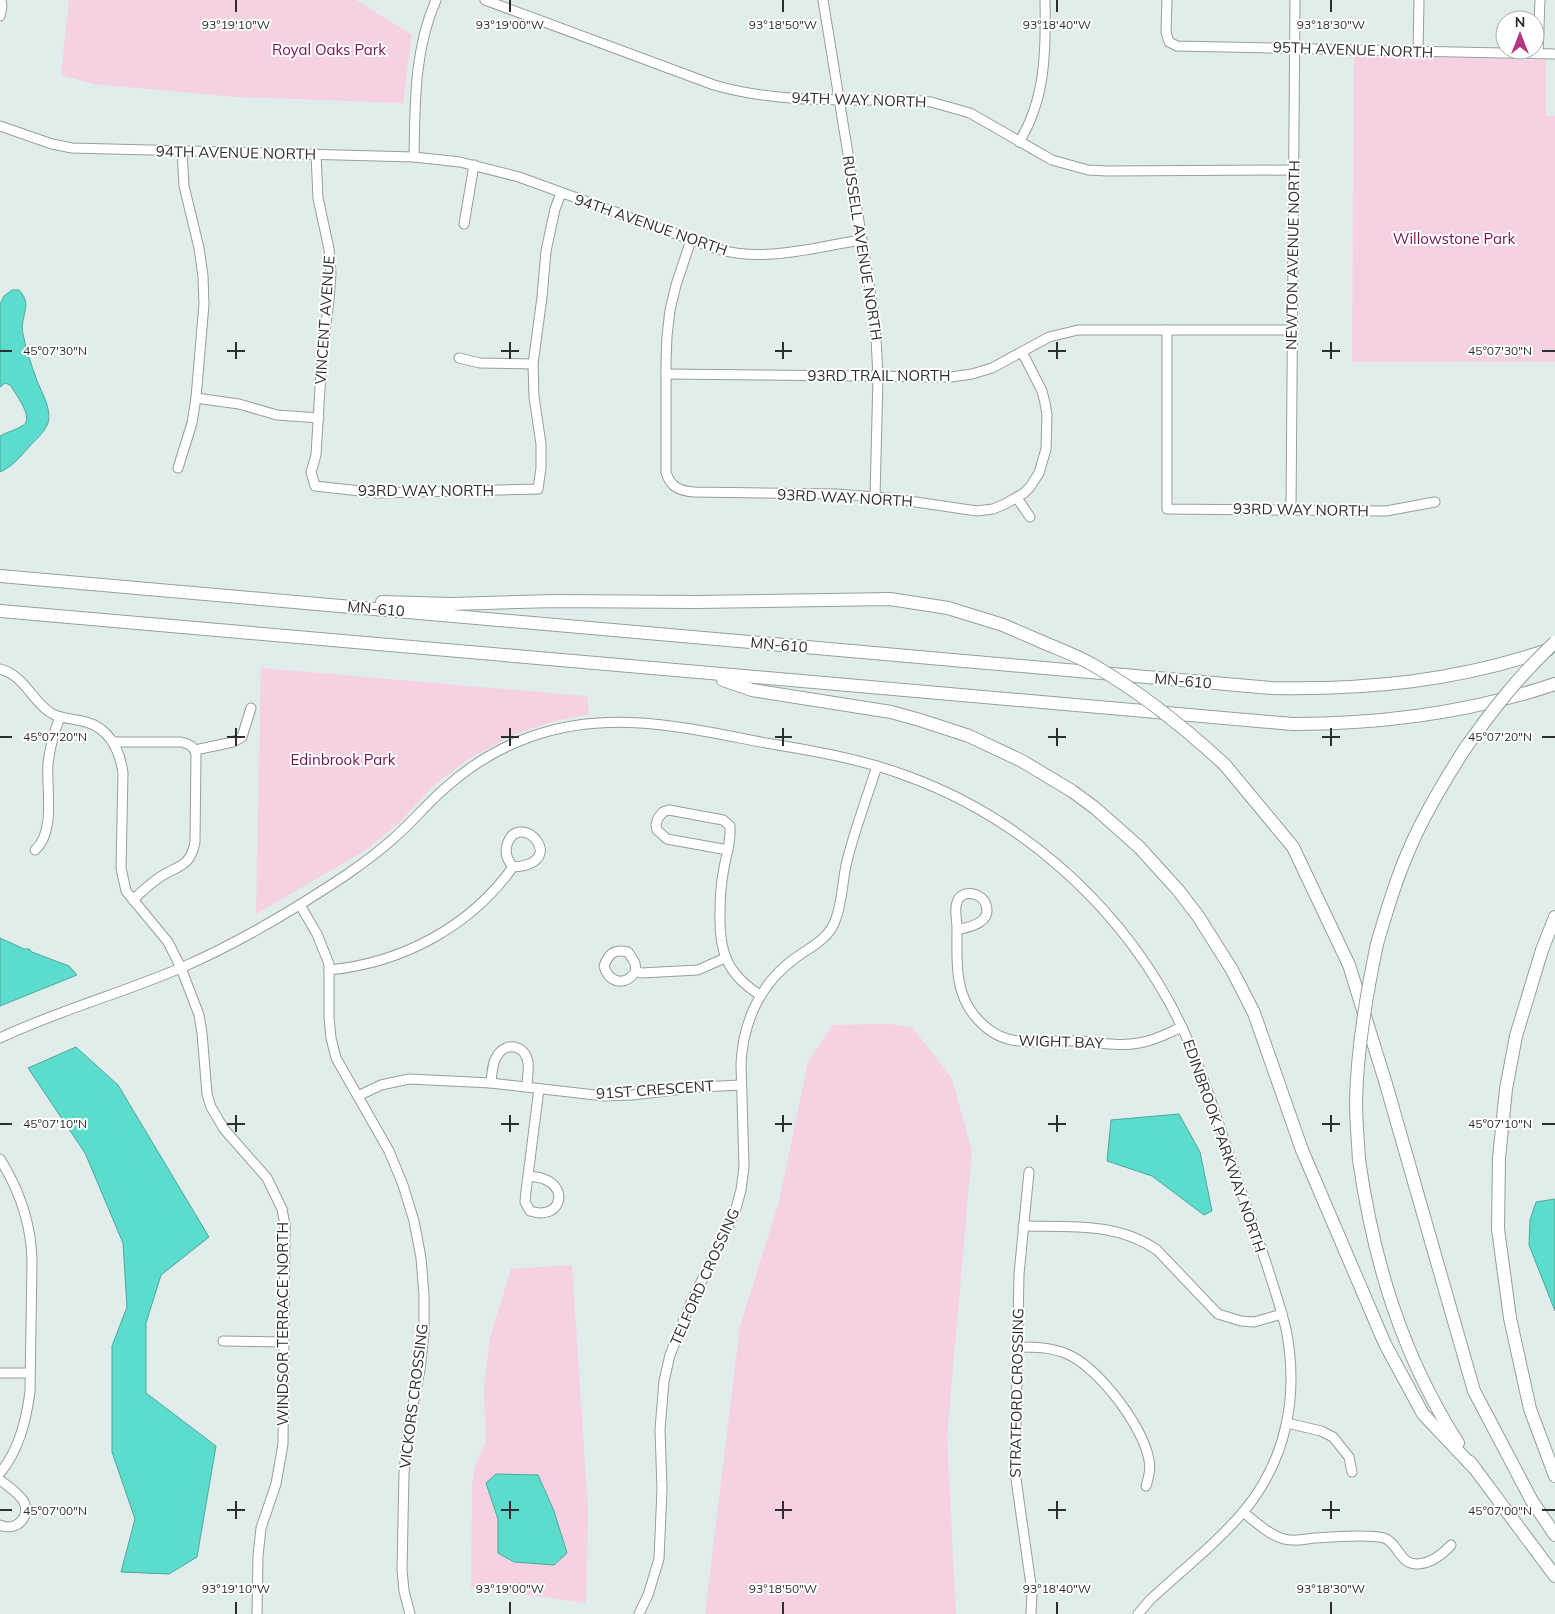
<svg xmlns="http://www.w3.org/2000/svg" width="1555" height="1614" font-family="Mulish,sans-serif">
<rect width="100%" height="100%" fill="#e1edeb"/>
<!-- green -->
<g fill="#f5d1e2">
<polygon points="69,0 356,0 412,35 403,103 237,97 94,84 61,75"/>
<polygon points="1354,55 1546,60 1546,116 1555,116 1555,362 1352,362"/>
<polygon points="261,668 587,696 589,714 551,722 515,734 470,758 433,786 400,822 366,850 256,914"/>
<polygon points="890,1024 913,1028 952,1079 972,1151 947,1437 956,1614 705,1614 740,1326 779,1202 808,1062 833,1025"/>
<polygon points="572,1265 588,1509 586,1603 471,1587 472,1487 474,1469 486,1441 484,1387 490,1338 511,1269"/>
</g>
<!-- water -->
<g fill="#5bdccc" stroke="#4da89d">
<path d="M12,290H19C34,306 19,316 23,334C26,349 31,364 36,378C41,392 52,408 48,423C45,432 35,440 29,447C20,457 12,467 0,472V436C7,432 16,430 22,426C36,420 15,393 10,385L5,383L0,387V304L4,296Z"/>
<polygon points="0,938 24,949 29,949 32,952 69,966 77,975 0,1006"/>
<polygon points="76,1047 118,1085 209,1237 161,1275 146,1323 146,1393 216,1446 197,1557 169,1574 121,1572 135,1519 112,1452 112,1346 127,1307 123,1243 85,1153 28,1068"/>
<polygon points="1179,1114 1200,1152 1212,1211 1204,1215 1152,1176 1107,1161 1111,1120"/>
<polygon points="1555,1199 1555,1311 1529,1245 1530,1220 1536,1202"/>
<polygon points="496,1474 538,1475 554,1511 567,1553 554,1565 514,1562 498,1553 498,1519 486,1483"/>
</g>
<g fill="none" stroke-linecap="round" stroke-linejoin="round">
<defs>
<g id="minor">
<path d="M485,0L714,85C779,104 846,99 912,100L931,102L970,113L1052,160L1088,170L1107,171L1294,170"/>
<polyline points="823,0 875,320 878,377 875,497"/>
<polyline points="1167,0 1166,32 1169,42 1177,46 1555,54"/>
<polyline points="0,16 2,6 1,0"/>
<polyline points="1418,52 1419,0"/>
<polyline points="1538,54 1540,0"/>
<path d="M0,126L52,144L72,148L414,157L460,162L519,177L717,249C765,263 814,247 862,240"/>
<path d="M1019,142C1046,99 1046,49 1045,0"/>
<polyline points="316,154 318,198 329,249 331,274 329,300 322,355 316,455 311,472 315,486 378,493 538,489 541,468 541,444 534,397 533,364 542,297 546,251 555,209 561,193"/>
<path d="M414,157C415,104 414,50 436,0"/>
<polyline points="464,224 474,165"/>
<path d="M691,240L676,285L670,310L667,336L666,362V472C670,487 680,491 694,492L836,494L888,498L977,511L993,509L1005,504L1024,493L1030,487L1039,473L1046,449L1047,415L1045,403L1042,391L1022,352"/>
<polyline points="1167,330 1167,509 1386,511 1435,502"/>
<polyline points="459,358 480,363 533,364"/>
<polyline points="666,374 951,377 972,374 992,368 1049,337 1078,330 1292,330"/>
<polyline points="196,398 239,404 277,415 319,418"/>
<polyline points="178,468 192,423 196,398 204,304 203,276 199,248 184,186 182,151"/>
<polyline points="1017,498 1030,517"/>
<polyline points="1291,510 1295,0"/>
<path d="M0,669C22,674 31,698 48,711C57,718 67,718 77,720C106,724 119,745 123,773L121,868L126,891L168,942L181,968L199,1015L202,1033L207,1094L211,1107L224,1129L267,1178L282,1209L285,1225L283,1444L276,1484L261,1528L258,1556L257,1614"/>
<path d="M114,742H181C189,744 194,746 196,754L195,842C190,868 178,865 160,877C150,884 141,892 133,900"/>
<polyline points="195,750 233,742 242,737 251,708"/>
<path d="M35,850C56,832 46,788 48,763C50,747 54,732 60,717"/>
<path d="M728,850L667,839L657,830L656,825L658,818L663,812L669,810L723,820L730,826C731,843 727,851 724,868C721,883 720,898 720,914C719,952 727,974 760,995"/>
<polyline points="300,905 317,934 329,964 329,1018 331,1038 336,1058 389,1151 403,1185 414,1221 421,1258 424,1295 424,1333 420,1370 408,1429 404,1473 402,1570 404,1591 410,1614"/>
<path d="M957,930C969,927 992,923 986,905C983,893 962,888 957,902C954,910 957,919 957,928C957,958 954,991 974,1015C1005,1054 1037,1038 1079,1041C1099,1042 1118,1047 1139,1043C1154,1041 1168,1033 1182,1027"/>
<path d="M329,970C402,963 470,927 513,867C570,864 522,810 508,842C504,851 507,860 513,867"/>
<path d="M636,971C625,987 609,983 604,966C609,953 614,949 628,952L635,963L636,971L641,973L698,970L725,958"/>
<path d="M0,1038C59,1010 123,993 183,967C222,950 260,929 296,907C330,886 365,864 394,838C411,823 426,805 443,790C468,767 499,748 530,737C610,708 686,728 766,743C814,751 862,759 907,776C1017,816 1111,898 1168,1000C1197,1052 1214,1110 1233,1167C1251,1221 1272,1274 1286,1329C1299,1395 1287,1459 1244,1511C1216,1544 1181,1571 1150,1600L1138,1614"/>
<path d="M491,1083C492,1074 492,1063 497,1056C506,1041 526,1045 528,1063C529,1070 527,1079 527,1086"/>
<polyline points="358,1096 381,1085 409,1079 491,1083 604,1096 632,1095 700,1087 741,1085"/>
<path d="M0,1159C20,1191 31,1223 32,1260L30,1392C26,1421 19,1450 0,1473"/>
<polyline points="1029,1172 1019,1274 1015,1472 1032,1592 1031,1614"/>
<path d="M528,1176C533,1177 539,1177 544,1179C569,1188 561,1221 530,1211L525,1202L526,1191L539,1089"/>
<path d="M1023,1226C1069,1227 1117,1222 1157,1250L1218,1314L1241,1321L1254,1322L1282,1314"/>
<polyline points="223,1341 284,1342"/>
<path d="M1018,1347C1034,1347 1051,1347 1067,1354C1098,1367 1143,1426 1149,1460C1151,1469 1149,1477 1146,1486"/>
<polyline points="0,1373 30,1373"/>
<polyline points="1287,1423 1321,1431 1333,1437 1349,1457 1352,1472"/>
<path d="M0,1480C8,1486 19,1493 24,1502C31,1518 15,1532 0,1525"/>
<path d="M1243,1512C1256,1522 1269,1535 1284,1539C1294,1542 1305,1539 1315,1538C1331,1537 1369,1534 1384,1538C1399,1543 1399,1565 1418,1564C1432,1563 1442,1555 1451,1545"/>
<path d="M639,1614L648,1595L659,1559L662,1489L660,1429L664,1381L670,1355L689,1307L735,1212L741,1190L744,1167L741,1064C743,1022 760,984 794,959C810,947 828,940 835,921C843,902 842,880 847,861C855,829 867,797 877,766"/>
</g>
<g id="highway">
<path d="M0,576L1271,688C1368,690 1456,681 1548,650"/>
<polyline points="382,602 451,604 556,601 696,602 890,599 948,608 1003,625 1040,641"/>
<path d="M0,611L1293,724C1384,724 1469,713 1555,684"/>
<polyline points="723,680 752,690 891,712 920,720 969,736 1022,761 1072,791 1095,808 1139,847 1178,890 1198,916 1232,970 1254,1013 1302,1150 1385,1344 1423,1414 1474,1468"/>
<polyline points="1225,765 1293,847 1349,965 1386,1084 1474,1391 1532,1501 1555,1535"/>
<polyline points="1555,917 1542,950 1516,1036 1506,1089 1499,1158 1498,1229 1510,1318 1530,1409 1555,1476"/>
<path d="M1377,944C1387,910 1397,876 1412,843C1426,811 1445,780 1464,750"/>
<path d="M1359,1160C1374,1263 1402,1355 1458,1443"/>
<polyline points="1470,1462 1555,1576"/>
</g>
</defs>
<!-- minor casing -->
<use href="#minor" stroke="#95a09e" stroke-width="11"/>
<!-- highway casing -->
<use href="#highway" stroke="#95a09e" stroke-width="14"/>
<!-- minor -->
<use href="#minor" stroke="#fff" stroke-width="9"/>
<!-- highway -->
<use href="#highway" stroke="#fff" stroke-width="12"/>
<defs>
<g id="highway-bridge">
<path d="M1040,641C1058,649 1076,655 1093,665C1142,693 1184,727 1225,765"/>
<path d="M1464,750C1493,709 1518,677 1555,642"/>
<path d="M1359,1160C1358,1141 1356,1121 1356,1102C1357,1049 1366,996 1377,944"/>
</g>
</defs>
<!-- highway-bridge casing -->
<use href="#highway-bridge" stroke="#95a09e" stroke-width="14" stroke-linecap="butt"/>
<!-- highway-bridge -->
<use href="#highway-bridge" stroke="#fff" stroke-width="12"/>
</g>
<!-- ticks -->
<path fill="none" stroke="#2b2f2e" stroke-width="2" d="M236,0V12M510,0V12M783,0V12M1057,0V12M1331,0V12M236,342V359M510,342V359M783,342V359M1057,342V359M1331,342V359M0,351H12M227,351H245M501,351H519M775,351H792M1048,351H1066M1322,351H1340M1542,351H1555M236,728V746M510,728V746M783,728V746M1057,728V746M1331,728V746M0,737H12M227,737H245M501,737H519M775,737H792M1048,737H1066M1322,737H1340M1542,737H1555M236,1115V1132M510,1115V1132M783,1115V1132M1057,1115V1132M1331,1115V1132M0,1124H12M227,1124H245M501,1124H519M775,1124H792M1048,1124H1066M1322,1124H1340M1542,1124H1555M236,1501V1519M510,1501V1519M783,1501V1519M1057,1501V1519M1331,1501V1519M0,1510H12M227,1510H245M501,1510H519M775,1510H792M1048,1510H1066M1322,1510H1340M1542,1510H1555M236,1602V1614M510,1602V1614M783,1602V1614M1057,1602V1614M1331,1602V1614"/>
<g text-anchor="middle" stroke-width="4" stroke-linejoin="round" paint-order="stroke">
<!-- park labels -->
<g font-size="15" fill="#761253" stroke="#fff">
<text x="329" y="55">Royal Oaks Park</text>
<text x="1454" y="244">Willowstone Park</text>
<text x="343" y="765">Edinbrook Park</text>
</g>
<!-- street labels -->
<g font-size="15" fill="#2b2f2e" stroke="#fff">
<text transform="translate(1353 50) rotate(2)" y="5">95TH AVENUE NORTH</text>
<text transform="translate(859 100) rotate(2)" y="5">94TH WAY NORTH</text>
<text transform="translate(236 153) rotate(1)" y="5">94TH AVENUE NORTH</text>
<text transform="translate(651 225) rotate(19)" y="5">94TH AVENUE NORTH</text>
<text transform="translate(862 248) rotate(81)" y="5">RUSSELL AVENUE NORTH</text>
<text transform="translate(1293 255) rotate(-89)" y="5">NEWTON AVENUE NORTH</text>
<text transform="translate(325 320) rotate(-86)" y="5">VINCENT AVENUE</text>
<text x="879" y="381">93RD TRAIL NORTH</text>
<text x="426" y="496">93RD WAY NORTH</text>
<text transform="translate(845 498) rotate(3)" y="5">93RD WAY NORTH</text>
<text transform="translate(1301 510) rotate(1)" y="5">93RD WAY NORTH</text>
<text transform="translate(376 609) rotate(5)" y="5">MN-610</text>
<text transform="translate(779 645) rotate(5)" y="5">MN-610</text>
<text transform="translate(1183 681) rotate(5)" y="5">MN-610</text>
<text transform="translate(1061 1042) rotate(2)" y="5">WIGHT BAY</text>
<text transform="translate(655 1090) rotate(-4)" y="5">91ST CRESCENT</text>
<text transform="translate(1224 1146) rotate(71)" y="5">EDINBROOK PARKWAY NORTH</text>
<text transform="translate(705 1277) rotate(-66)" y="5">TELFORD CROSSING</text>
<text transform="translate(283 1324) rotate(-90)" y="5">WINDSOR TERRACE NORTH</text>
<text transform="translate(1017 1393) rotate(-89)" y="5">STRATFORD CROSSING</text>
<text transform="translate(414 1396) rotate(-83)" y="5">VICKORS CROSSING</text>
</g>
</g>
<g font-size="12" text-anchor="middle" fill="#2b2f2e" stroke="#fff" stroke-width="4" stroke-linejoin="round" paint-order="stroke">
<text x="236" y="29">93°19'10"W</text>
<text x="510" y="29">93°19'00"W</text>
<text x="783" y="29">93°18'50"W</text>
<text x="1057" y="29">93°18'40"W</text>
<text x="1331" y="29">93°18'30"W</text>
<text x="55" y="355">45°07'30"N</text>
<text x="1500" y="355">45°07'30"N</text>
<text x="55" y="741">45°07'20"N</text>
<text x="1500" y="741">45°07'20"N</text>
<text x="55" y="1128">45°07'10"N</text>
<text x="1500" y="1128">45°07'10"N</text>
<text x="55" y="1515">45°07'00"N</text>
<text x="1500" y="1515">45°07'00"N</text>
<text x="236" y="1593">93°19'10"W</text>
<text x="510" y="1593">93°19'00"W</text>
<text x="783" y="1593">93°18'50"W</text>
<text x="1057" y="1593">93°18'40"W</text>
<text x="1331" y="1593">93°18'30"W</text>
</g>
<!-- north arrow -->
<g transform="translate(1520 35)"><circle r="24" fill="#ffffff" stroke="#aaacab"/>
<path d="M0-4L9 19L0 12L-9 19Z" fill="#b33583"/>
<text y="-8" font-size="14" font-weight="bold" text-anchor="middle" fill="#2b2f2e">N</text>
</g>
</svg>
